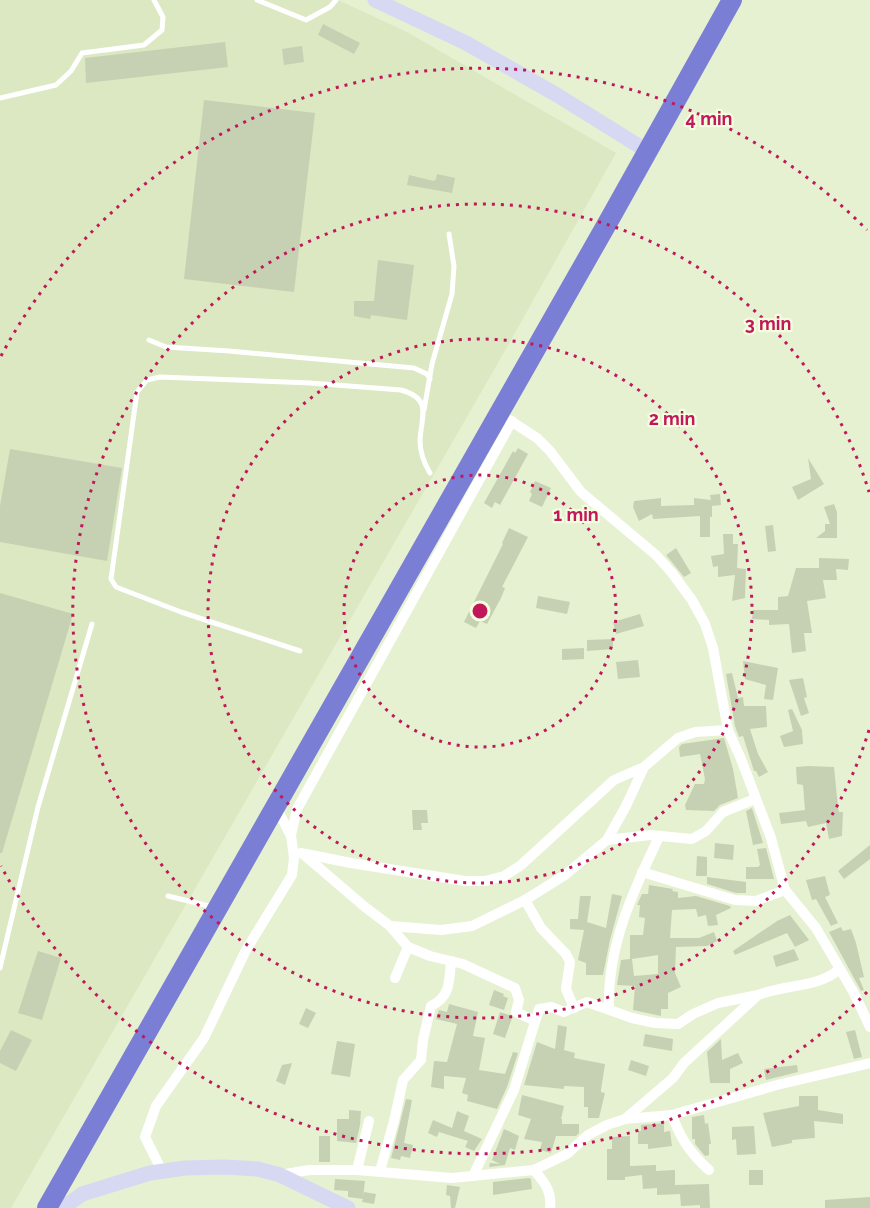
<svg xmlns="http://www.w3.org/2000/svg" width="870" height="1208" font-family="Raleway,sans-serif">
<rect width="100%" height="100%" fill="#e6f1d2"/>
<!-- built -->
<polygon fill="#dbe8c1" points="0,0 338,0 407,32 616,153 498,363 11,1208 0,1208"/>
<!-- building -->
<g fill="#c6d1b3" fill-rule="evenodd">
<polygon points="323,24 360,43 354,54 318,35"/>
<polygon points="225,42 228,67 86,83 85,58"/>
<polygon points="302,46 304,62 284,65 282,49"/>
<polygon points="204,100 315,113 294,292 184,279"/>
<polygon points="437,174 455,178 452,193 407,185 409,175 434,181 436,179"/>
<polygon points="378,260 414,265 407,320 371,315 370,319 354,316 354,301 374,301"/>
<polygon points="518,448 528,454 500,505 495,502 492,508 484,503 513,451 515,453"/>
<polygon points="10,449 122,468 107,561 0,542 0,506"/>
<polygon points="808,458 824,484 798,500 792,487 811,479"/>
<polygon points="535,481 551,488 542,507 529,501 532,494 530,492"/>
<polygon points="720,494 721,505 712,506 712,517 710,517 710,537 700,537 700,516 653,519 652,514 639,521 633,507 634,501 661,498 661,506 694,505 694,498 711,500 710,495"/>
<polygon points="834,504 837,512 837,538 816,538 825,531 825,524 830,524 824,507"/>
<polygon points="773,525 776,551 768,552 765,526"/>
<polygon points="509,528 528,537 502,587 505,588 501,598 487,624 480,621 476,628 464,622 503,544 502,543"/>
<polygon points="723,534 733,534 733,544 738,544 737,568 746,569 745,598 732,601 735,575 718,577 718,566 713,567 711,556 724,554"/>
<polygon points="676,548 691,573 684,577 666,555"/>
<polygon points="819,558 849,559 848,570 836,569 837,580 823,580 826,598 807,601 812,633 804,633 806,651 792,653 789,624 769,625 769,620 752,619 753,610 778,610 778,597 788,596 796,568 819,568"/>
<polygon points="0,593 73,614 2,853 0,853"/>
<polygon points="538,596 570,602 567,614 536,608"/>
<polygon points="640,614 644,626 616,634 613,622"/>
<polygon points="613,639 613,649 587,651 587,640"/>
<polygon points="584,648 584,659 562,660 562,649"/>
<polygon points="638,660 640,677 618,679 616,662"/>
<polygon points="743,661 778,668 773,700 764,699 766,685 745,679"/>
<polygon points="732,673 738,698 743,697 744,706 766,706 767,727 750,729 758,754 768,772 759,777 756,771 754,771 743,736 739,737 735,726 726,674"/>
<polygon points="803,678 807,697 804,698 809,713 801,716 789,680"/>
<polygon points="792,709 802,730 803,744 784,747 780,736 793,731 788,710"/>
<polygon points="724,738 733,769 738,798 720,805 714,811 686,810 685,805 695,784 704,784 705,779 700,754 680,757 679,747 682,744"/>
<polygon points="809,766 834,767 838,807 839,812 843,812 842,836 829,839 826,823 808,827 806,821 781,824 779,813 805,810 803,785 797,784 796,767"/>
<polygon points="752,808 763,843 753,845 746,811"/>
<polygon points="412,810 427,810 428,823 421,823 422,830 413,830"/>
<polygon points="715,843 734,845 733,860 714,858"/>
<polygon points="870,845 870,859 844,879 838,871"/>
<polygon points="766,848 774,879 746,879 746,867 758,867 760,865 757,849"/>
<polygon points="697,856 707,857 707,876 696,876"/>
<polygon points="825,876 830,895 825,897 838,923 831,926 816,899 812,900 806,880"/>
<polygon points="707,877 746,882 746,893 736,893 707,884"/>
<path d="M649,885L673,889L672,891L678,892V898L696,896L730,906L731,908L716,915L718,925L708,926L706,915L698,917L696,909L672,910L670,938H699L714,932L717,941L707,946L676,947L675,973L681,987L668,993V1009H661V1016L633,1010L635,986L617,985L621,960L630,959V935H643L645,918L639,917L640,905H637L642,894H648ZM658,955V974L634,976L632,959Z"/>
<polygon points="612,894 622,896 610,940 603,975 586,975 586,963 578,960 584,930 570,929 570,919 578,919 580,896 591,896 587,922 606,928"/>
<polygon points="790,915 809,940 795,947 787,933 735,955 733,951 777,921"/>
<polygon points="841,927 843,931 851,929 856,943 864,977 859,978 864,990 861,991 829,932"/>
<polygon points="794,949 799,960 776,967 773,956"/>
<polygon points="38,951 61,958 42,1020 18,1013"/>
<polygon points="494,990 504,994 503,996 508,998 504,1010 489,1005"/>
<polygon points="449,1004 478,1012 473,1036 485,1038 479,1070 505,1074 513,1052 518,1053 507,1087 497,1109 467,1101 468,1095 462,1093 466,1078 444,1076 444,1089 431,1087 434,1061 447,1062 457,1024 436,1019 439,1010 447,1012"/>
<polygon points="306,1008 316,1013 308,1028 299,1024"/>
<polygon points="500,1012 509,1015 512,1018 505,1038 493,1034"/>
<polygon points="558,1025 567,1027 564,1050 575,1053 574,1058 605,1064 601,1090 601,1092 605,1093 599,1118 588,1118 588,1107 584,1107 584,1087 564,1086 564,1089 524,1085 537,1042 555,1049"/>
<polygon points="11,1030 32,1040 16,1071 0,1063 0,1051"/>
<polygon points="855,1030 862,1057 854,1059 846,1032"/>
<polygon points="645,1034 673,1039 672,1051 643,1046"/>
<polygon points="721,1039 722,1060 738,1053 743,1063 730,1069 730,1083 710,1083 707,1052"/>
<polygon points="337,1041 355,1044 350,1077 331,1074"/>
<polygon points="631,1060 649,1066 646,1076 628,1070"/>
<polygon points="292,1063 285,1085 276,1081 282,1065"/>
<polygon points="797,1065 798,1072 766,1080 764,1069"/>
<polygon points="522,1095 564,1106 561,1119 562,1119 562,1124 579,1124 579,1133 576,1136 556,1136 551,1153 540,1150 542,1142 524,1139 531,1119 518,1115"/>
<polygon points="799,1096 818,1096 818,1110 843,1114 843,1124 814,1121 815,1138 792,1140 792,1143 772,1147 763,1113 799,1106"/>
<polygon points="406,1099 412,1100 404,1143 413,1145 410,1158 401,1156 400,1160 391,1158"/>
<polygon points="349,1110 361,1111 360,1125 356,1143 337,1141 337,1119 349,1119"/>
<polygon points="457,1111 469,1116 464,1131 482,1139 474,1151 465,1147 468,1141 439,1132 437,1137 428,1133 433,1120 452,1128"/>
<polygon points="704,1115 705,1124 708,1123 711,1144 709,1144 709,1155 705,1156 695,1144 695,1139 692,1139 692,1117"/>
<polygon points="664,1123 664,1132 670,1131 672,1146 648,1149 648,1144 638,1144 638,1131 641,1131 641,1125"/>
<polygon points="754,1126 756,1154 737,1155 736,1139 732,1140 732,1127"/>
<polygon points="504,1129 519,1136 515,1150 510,1148 505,1165 489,1167 490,1163 500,1164 492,1160"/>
<rect x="319" y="1136" width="11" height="26"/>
<polygon points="630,1136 630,1166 656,1165 656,1171 675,1170 675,1185 709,1184 710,1208 700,1208 700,1205 681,1206 680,1194 657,1195 657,1188 643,1189 642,1175 625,1177 625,1180 607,1180 607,1149 612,1149 612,1137"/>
<rect x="749" y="1170" width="14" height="15"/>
<polygon points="529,1178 531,1179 532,1189 493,1195 493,1182"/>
<polygon points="335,1179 365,1181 363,1197 364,1192 376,1194 374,1204 362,1202 363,1199 348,1197 348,1191 334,1190"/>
<polygon points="447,1185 460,1187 455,1208 451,1208 450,1196 446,1195"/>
<polygon points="870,1197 870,1208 825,1208 825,1200"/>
</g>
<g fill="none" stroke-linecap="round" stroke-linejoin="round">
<!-- lane -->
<g stroke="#fff" stroke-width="5">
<polyline points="257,0 306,20 330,7 336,0"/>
<polyline points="0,98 56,85 71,71 82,53 144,45 162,30 163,17 154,0"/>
<polyline points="149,340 166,347 229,351 414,368 427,374 430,379"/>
<polyline points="424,410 432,364 452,294 454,266 449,234"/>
<path d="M300,651L181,612L116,587L111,579L137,392L147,380L160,377L310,383L401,390C433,399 421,416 420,441C420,453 424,463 430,473"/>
<polyline points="168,896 213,907"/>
<polyline points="0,968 38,807 92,624"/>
</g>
<!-- street -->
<g stroke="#fff" stroke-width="10">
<polyline points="506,418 537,438 550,451 581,492 656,555 672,573 692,600 705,624 713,648 728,730 741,759 771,838 785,890 816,928 854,993 870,1027"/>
<polyline points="276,807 291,836"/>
<polyline points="607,840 650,835 692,839 706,831 723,812 755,799"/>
<polyline points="301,853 351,863 465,881 485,881 504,876 520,866 614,780 644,767"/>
<polyline points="303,854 365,907 390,926 408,947 430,956 463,964 515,988 519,1000 516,1012 535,1021"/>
<polyline points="642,872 735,900 756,901 785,890"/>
<polyline points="525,900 541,928 566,954 570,962 566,989 574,1008"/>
<polyline points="390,926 441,930 472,926 525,900 565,875 607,840 626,806 644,767 678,738 695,732 728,730"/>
<polyline points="395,978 408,947"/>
<path d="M609,1009C607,947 633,891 659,837"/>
<path d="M672,1115C680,1138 691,1154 709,1170"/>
<path d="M625,1119L673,1078L684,1063L758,995C782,985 822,987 839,969"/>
<polyline points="357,1170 369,1121"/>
<path d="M534,1170C545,1183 552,1191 550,1208"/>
<polyline points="162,1171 145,1137 156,1106 204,1038 246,950 292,875 294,858 291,835 297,809 512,421"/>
<path d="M380,1171L394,1121L403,1080L421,1060L423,1040L431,1006C451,996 449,981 451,961"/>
<polyline points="280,1175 309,1170 357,1170 452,1178 534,1170 567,1154 588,1135 607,1125 625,1119 672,1115 777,1085 870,1063"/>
<polyline points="473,1176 514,1090 539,1009 551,1007 564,1012 587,1002 632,1018 655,1023 678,1024 693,1014 718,1003 758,995"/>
</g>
<!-- secondary -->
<g stroke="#d7d8f2" stroke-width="15">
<polyline points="375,0 466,43 557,95 647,151"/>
<polyline points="63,1208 82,1194 150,1173 185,1168 224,1167 258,1169 280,1175 348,1208"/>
</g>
<!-- highway -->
<polyline stroke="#7b7ed5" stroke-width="20" points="47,1208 612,215 732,0"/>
</g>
<!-- distance rings -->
<g fill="none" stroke="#c2185b" stroke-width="3" stroke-dasharray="3 6">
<circle cx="480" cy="611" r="136"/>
<circle cx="480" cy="611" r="272"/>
<path d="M869 730A407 407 0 1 1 869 492"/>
<path d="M867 992A543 543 0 0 1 1 866M1 356A543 543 0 0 1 867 230"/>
</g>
<circle cx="480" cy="611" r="9" fill="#c2185b" stroke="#f3fedf" stroke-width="3"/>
<g font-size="18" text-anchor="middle" font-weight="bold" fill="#c2185b" stroke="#f3fedf" stroke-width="4.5" stroke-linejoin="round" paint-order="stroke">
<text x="709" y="125">4 min</text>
<text x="768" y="330">3 min</text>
<text x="672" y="425">2 min</text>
<text x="576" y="521">1 min</text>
</g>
</svg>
